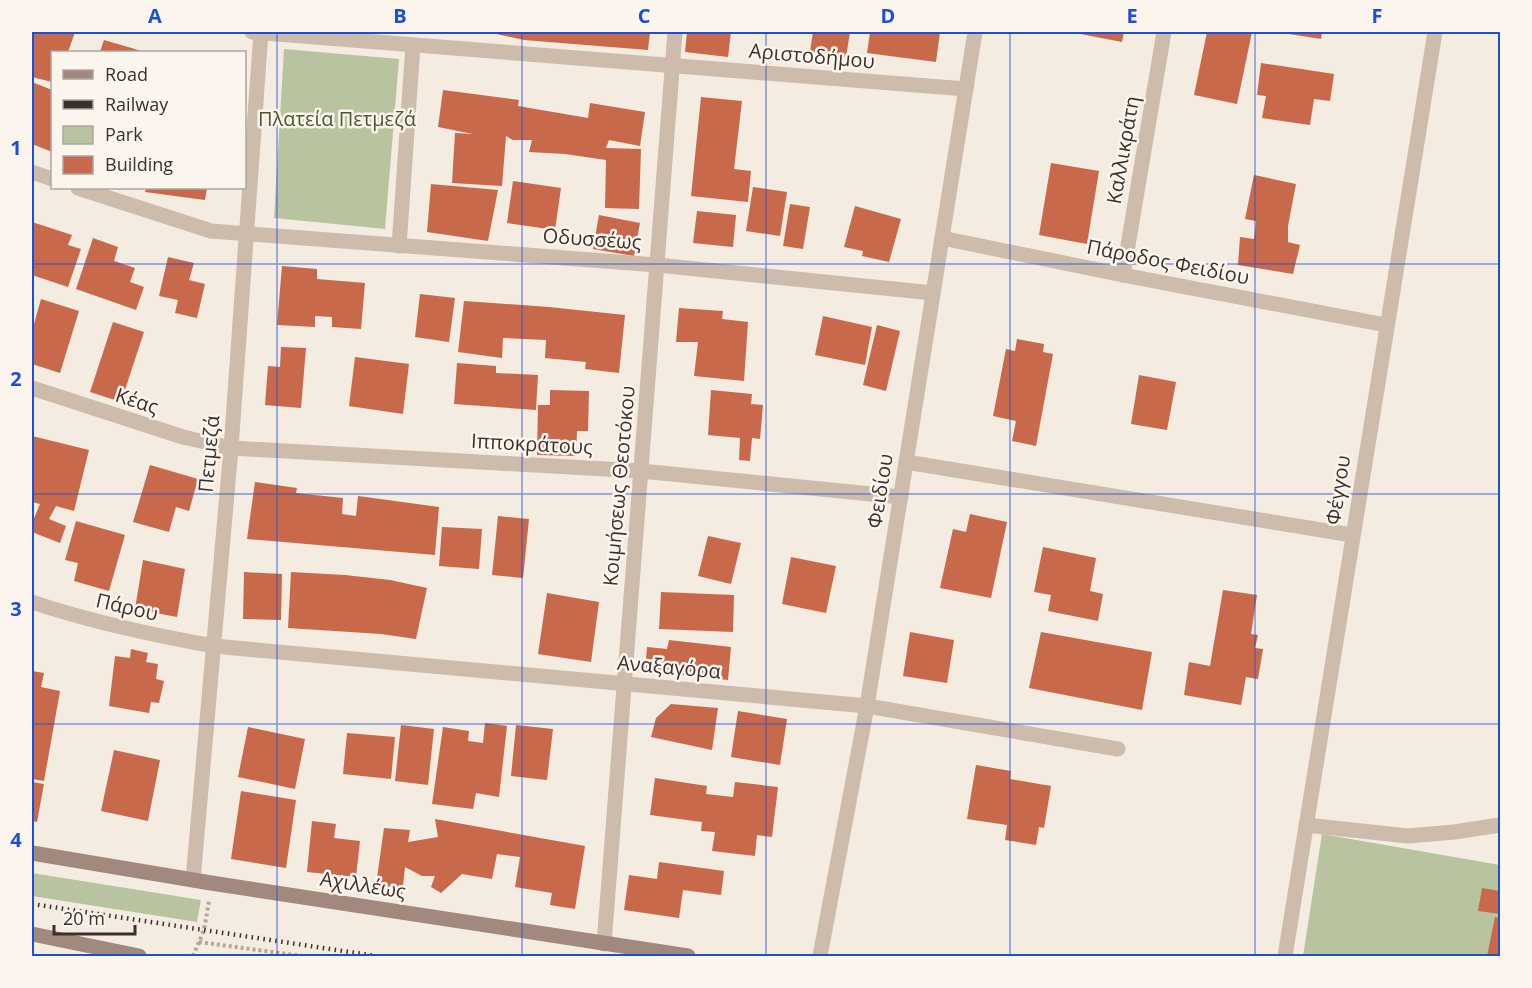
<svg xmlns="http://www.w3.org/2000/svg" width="1532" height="988" font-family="'Open Sans',sans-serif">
<rect width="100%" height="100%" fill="#f4ebe1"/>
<!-- green -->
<g fill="#b8c4a0">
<polygon points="284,49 399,59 385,229 274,218"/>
<polygon points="1322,834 1500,865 1500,956 1303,956"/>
<polygon points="32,873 201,900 197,922 32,896"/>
</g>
<!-- building -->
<g fill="#c8694b">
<polygon points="32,32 75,32 68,52 52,52 52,82 32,77"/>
<polygon points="487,32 650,32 648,50 524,40"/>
<polygon points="687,32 731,32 728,57 685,52"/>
<polygon points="813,32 850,32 846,57 810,51"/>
<polygon points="870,32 940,32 936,62 867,53"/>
<polygon points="1070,32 1124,32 1122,42"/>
<polygon points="1207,32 1252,32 1237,104 1194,95"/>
<polygon points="1276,32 1322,32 1321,39"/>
<polygon points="104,40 145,52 100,52"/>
<polygon points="1261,63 1334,74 1330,101 1314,99 1310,125 1262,118 1266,96 1257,95"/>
<polygon points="32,82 52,90 52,152 32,144"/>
<polygon points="443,90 519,100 518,106 588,118 590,103 645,112 640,146 609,140 606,148 641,149 639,209 605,208 606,160 565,154 529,152 532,140 513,140 506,136 502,186 452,183 455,133 473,134 438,127"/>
<polygon points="701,97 742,101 734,169 751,171 748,202 691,196"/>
<polygon points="1051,163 1099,171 1087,244 1039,235"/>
<polygon points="1254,175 1296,184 1288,226 1288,242 1300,245 1293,274 1238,265 1240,237 1254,239 1256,221 1245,219"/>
<polygon points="513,181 561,188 555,230 507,223"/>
<polygon points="431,184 498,190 488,241 427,232"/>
<polygon points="753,187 787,192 780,236 746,231"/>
<polygon points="146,188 207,188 205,200 145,192"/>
<polygon points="790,204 810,207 803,249 783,246"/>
<polygon points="855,206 901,219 889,262 862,256 863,251 844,247"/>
<polygon points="697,211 736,215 733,247 693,243"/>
<polygon points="599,215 640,223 634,256 593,249"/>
<polygon points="32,222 72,235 68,245 81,249 68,287 32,275"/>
<polygon points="93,238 118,247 114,261 135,268 130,282 144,287 136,310 76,289"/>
<polygon points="168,257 194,263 189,280 205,284 197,318 175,313 178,300 159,296"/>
<polygon points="282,266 317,269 317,279 365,283 361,329 332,327 332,317 315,316 315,327 277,325"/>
<polygon points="420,294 455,298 449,342 415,337"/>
<polygon points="41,299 79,311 60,373 32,364 32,331"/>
<polygon points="464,301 549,307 625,315 619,373 585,369 586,362 545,358 546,340 503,338 502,358 458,352"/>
<polygon points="679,308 723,311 722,319 748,322 744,381 694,376 698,342 676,342"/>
<polygon points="823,316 872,327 865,365 815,355"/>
<polygon points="113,322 144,332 121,402 90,392"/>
<polygon points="877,325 900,331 886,391 863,385"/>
<polygon points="1017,339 1044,344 1043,352 1053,354 1036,446 1012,441 1016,421 993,416 1006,349 1015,351"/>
<polygon points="281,347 306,348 301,408 265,405 268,366 280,367"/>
<polygon points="355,357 409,364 403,414 349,406"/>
<polygon points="457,363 496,366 496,373 538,375 536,410 454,404"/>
<polygon points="1139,375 1176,382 1167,430 1131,424"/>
<polygon points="550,390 589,391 588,431 577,431 576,456 537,455 538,405 550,405"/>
<polygon points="711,390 752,394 751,404 763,405 760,439 752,438 750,461 739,460 740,438 708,435"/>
<polygon points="32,436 89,450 74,511 56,506 49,519 66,526 60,543 32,532 32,523 40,504 32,502"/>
<polygon points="150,465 198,479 189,511 176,507 169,532 133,522"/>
<polygon points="255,482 297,488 296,493 343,498 342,514 356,516 358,496 439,507 435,555 247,539"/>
<polygon points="970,514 1007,522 991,598 940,588 953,529 966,532"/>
<polygon points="498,516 529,519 523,578 492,575"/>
<polygon points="76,521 125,535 109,591 74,581 78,563 65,560"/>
<polygon points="442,527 482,529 479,569 439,566"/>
<polygon points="708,536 741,543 731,584 698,576"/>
<polygon points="1043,547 1096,558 1090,591 1103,594 1098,621 1048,611 1051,595 1034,592"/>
<polygon points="791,557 836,566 826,613 782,604"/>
<polygon points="143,560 185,569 177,617 135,609"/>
<polygon points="244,572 282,574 281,620 243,619"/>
<polygon points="291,572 345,575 390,580 427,588 416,639 381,634 288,628"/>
<polygon points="1223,590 1257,595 1251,634 1258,635 1255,648 1263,649 1258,679 1246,677 1241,705 1184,695 1189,662 1210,666"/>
<polygon points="661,592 734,595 733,632 659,629"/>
<polygon points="547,593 599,602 591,662 538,654"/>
<polygon points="910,632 954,640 947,683 903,676"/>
<polygon points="1041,632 1152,652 1142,710 1029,688"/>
<polygon points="669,640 731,647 728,680 645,671 647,647 667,649"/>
<polygon points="131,649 148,653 146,662 158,664 156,679 164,681 159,703 151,702 149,713 109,706 115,656 130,658"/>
<polygon points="32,671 44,673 41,687 60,691 44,781 32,779"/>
<polygon points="671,704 718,708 712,750 651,737 656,718"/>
<polygon points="738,711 787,719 780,765 731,757"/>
<polygon points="485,723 507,726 499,797 476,793 473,809 432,804 443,727 469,731 468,741 483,743"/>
<polygon points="401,725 434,729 428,785 395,781"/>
<polygon points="516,725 553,729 547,780 511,776"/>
<polygon points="248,727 305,739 295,789 238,777"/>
<polygon points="347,733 395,737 391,779 343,774"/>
<polygon points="114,750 160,760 148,821 101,811"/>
<polygon points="976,765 1011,771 1010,779 1051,786 1044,828 1039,827 1036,845 1005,840 1007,825 967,819"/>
<polygon points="655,778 707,786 706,794 733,797 735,782 778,787 772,837 757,835 755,856 712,851 715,832 701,831 702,822 650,815"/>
<polygon points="32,782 44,784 37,822 32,821"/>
<polygon points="241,791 296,800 286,868 231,859"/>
<polygon points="435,819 585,846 575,909 550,905 552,893 515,887 520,857 497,854 492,879 462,874 441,893 431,887 435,876 422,876 405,867 402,895 375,892 384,828 410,830 408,842 438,837"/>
<polygon points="312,821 336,824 334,838 360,841 356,877 307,872"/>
<polygon points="659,862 724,871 721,895 683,890 679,918 624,910 629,875 657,879"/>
<polygon points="1482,888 1500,891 1500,914 1478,911"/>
<polygon points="1495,917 1500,918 1500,956 1487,956"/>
</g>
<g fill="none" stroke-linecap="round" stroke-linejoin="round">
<!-- path -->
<g stroke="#b9a596" stroke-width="4" stroke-dasharray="3 3" stroke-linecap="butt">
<polyline points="199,942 302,956"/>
<polyline points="193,956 204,930 209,901"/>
</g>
<!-- street -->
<g stroke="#cdbbac" stroke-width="15">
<polyline points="252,32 966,89"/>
<polyline points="32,172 52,179"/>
<polyline points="78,188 211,231 657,265 933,293"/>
<polyline points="942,238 1123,275 1386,325"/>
<polyline points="399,246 413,45"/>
<polyline points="1123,275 1164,32"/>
<polyline points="32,388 183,437 231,448 641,471 901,497"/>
<polyline points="906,462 1352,535"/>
<path d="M32,602C91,622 152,635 214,646L867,706L1118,749"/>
<polyline points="1306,825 1408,836 1454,832 1500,825"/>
<polyline points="193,880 231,448 261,32"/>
<polyline points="604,944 675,32"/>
<polyline points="820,956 867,706 975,32"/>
<polyline points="1285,956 1435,32"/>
</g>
<!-- secondary -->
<g stroke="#a18a7d" stroke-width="15">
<polyline points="32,853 211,883 688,956"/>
<polyline points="32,934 139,956"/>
</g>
<!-- rail -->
<polyline stroke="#3b302b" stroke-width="4.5" stroke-dasharray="1.5 4.5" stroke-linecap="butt" points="32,904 376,956"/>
</g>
<!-- grid -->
<path fill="none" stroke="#1d4ed8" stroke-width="1.5" stroke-opacity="0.55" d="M277,32V956M522,32V956M766,32V956M1010,32V956M1255,32V956M32,264H1500M32,494H1500M32,724H1500"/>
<g text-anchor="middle" stroke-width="5" stroke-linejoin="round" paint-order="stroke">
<!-- street labels -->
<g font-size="20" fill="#3b302b" stroke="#fbf5ee">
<text transform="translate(812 56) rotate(5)" y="7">Αριστοδήμου</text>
<text transform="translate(1123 150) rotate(-80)" y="7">Καλλικράτη</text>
<text transform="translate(592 239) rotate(4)" y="7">Οδυσσέως</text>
<text transform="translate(1168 262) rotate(11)" y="7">Πάροδος Φειδίου</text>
<text transform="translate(137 401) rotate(18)" y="7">Κέας</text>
<text transform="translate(532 444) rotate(3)" y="7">Ιπποκράτους</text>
<text transform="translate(209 454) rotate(-85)" y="7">Πετμεζά</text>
<text transform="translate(619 486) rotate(-85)" y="7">Κοιμήσεως Θεοτόκου</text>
<text transform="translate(1338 490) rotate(-81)" y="7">Φέγγου</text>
<text transform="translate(880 491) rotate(-81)" y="7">Φειδίου</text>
<text transform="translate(127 607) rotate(13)" y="7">Πάρου</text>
<text transform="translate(669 667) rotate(5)" y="7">Αναξαγόρα</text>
<text transform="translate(363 885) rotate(9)" y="7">Αχιλλέως</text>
</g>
<!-- park labels -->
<g font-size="20" fill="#4a5a2e" stroke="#fbf5ee">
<text x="337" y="126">Πλατεία Πετμεζά</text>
</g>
</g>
<!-- border -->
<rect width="1532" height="988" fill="none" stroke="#fbf5ee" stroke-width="66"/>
<!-- legend -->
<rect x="51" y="51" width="195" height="138" fill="#fbf5ee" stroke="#aea6a0" stroke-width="1.5"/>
<rect x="63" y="70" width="30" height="9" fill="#a18a7d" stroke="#aea6a0" stroke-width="1.5"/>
<text x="105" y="81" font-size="18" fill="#3b302b">Road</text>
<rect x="63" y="100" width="30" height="9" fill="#3b302b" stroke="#aea6a0" stroke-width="1.5"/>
<text x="105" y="111" font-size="18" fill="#3b302b">Railway</text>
<rect x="63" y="126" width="30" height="18" fill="#b8c4a0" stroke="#aea6a0" stroke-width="1.5"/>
<text x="105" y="141" font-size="18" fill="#3b302b">Park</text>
<rect x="63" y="156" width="30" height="18" fill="#c8694b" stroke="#aea6a0" stroke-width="1.5"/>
<text x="105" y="171" font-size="18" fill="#3b302b">Building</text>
<!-- scale -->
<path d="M54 925v9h81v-9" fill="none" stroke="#3b302b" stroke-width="3"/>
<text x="63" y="925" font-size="18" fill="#3b302b" stroke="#fbf5ee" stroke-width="4.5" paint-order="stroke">20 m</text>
<rect x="33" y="33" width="1466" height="922" fill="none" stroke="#1d4ed8" stroke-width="2"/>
<g font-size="20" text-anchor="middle" font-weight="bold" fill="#1d4ed8">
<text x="155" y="23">A</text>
<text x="400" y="23">B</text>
<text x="644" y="23">C</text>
<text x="888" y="23">D</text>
<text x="1132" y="23">E</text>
<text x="1377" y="23">F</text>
<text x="16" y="155">1</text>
<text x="16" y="386">2</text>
<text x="16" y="616">3</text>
<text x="16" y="847">4</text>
</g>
</svg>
